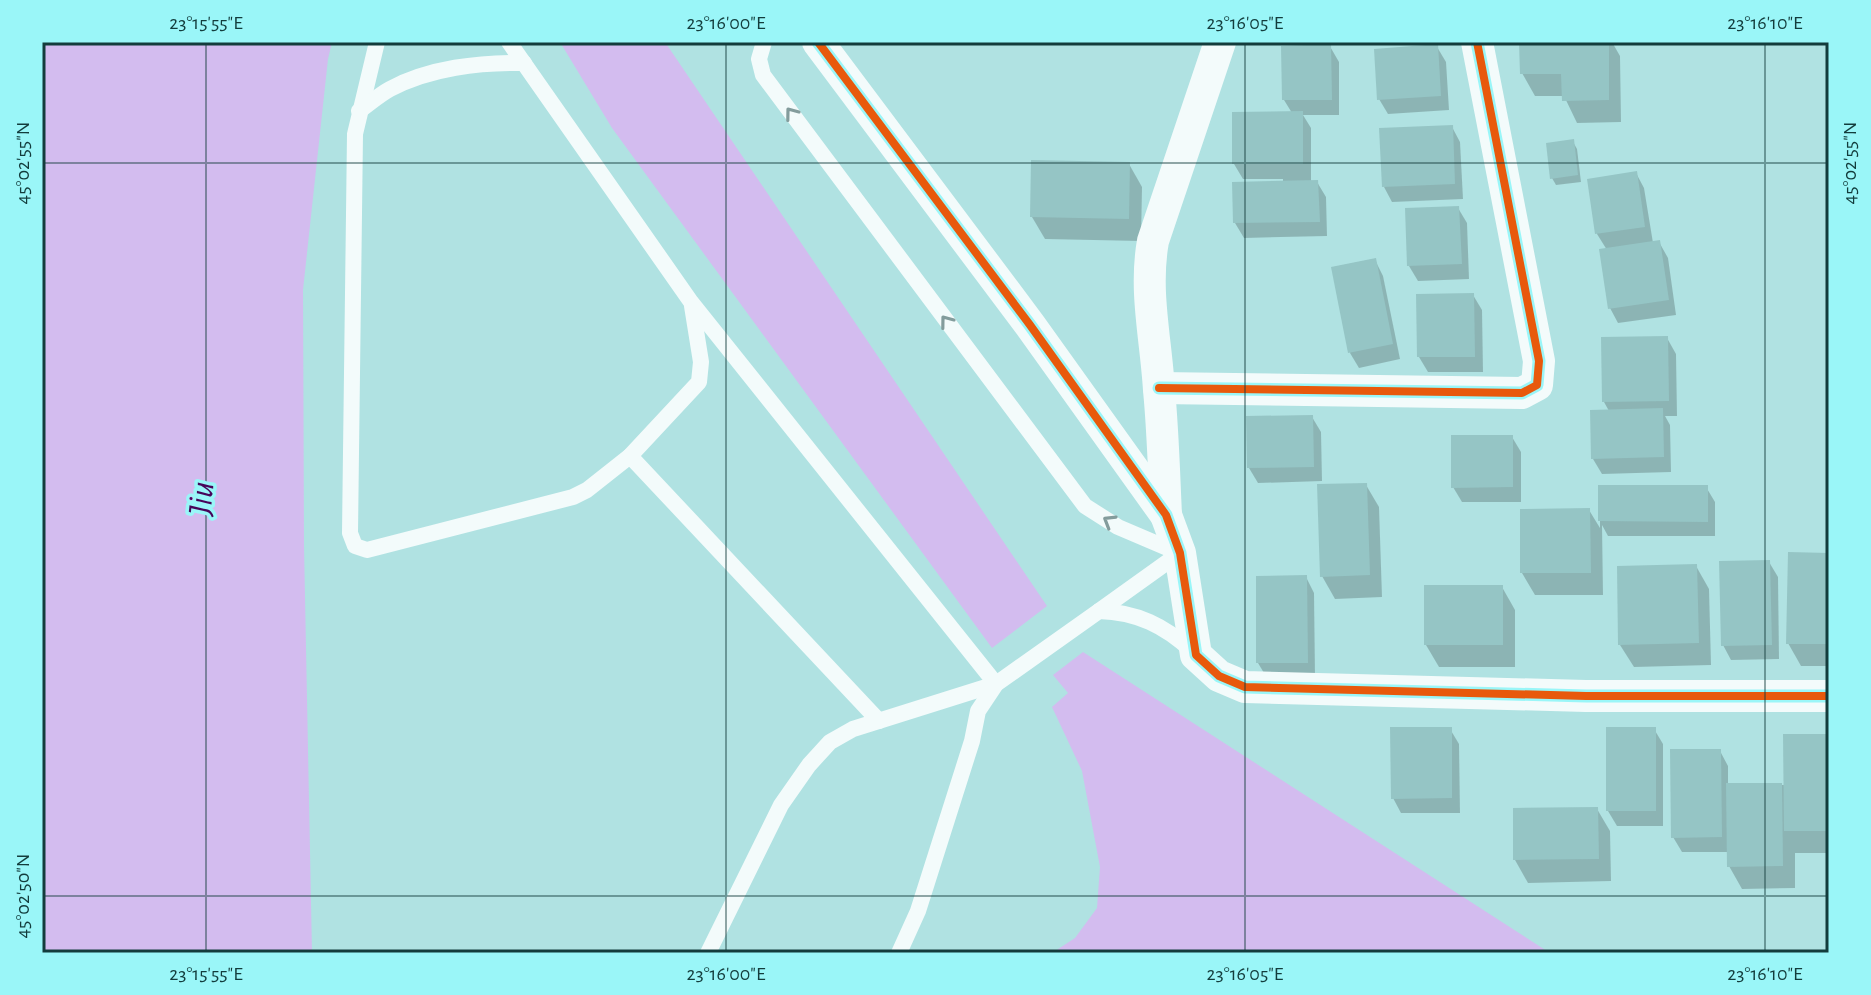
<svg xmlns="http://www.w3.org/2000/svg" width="1871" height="995" font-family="'Alegreya Sans',sans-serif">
<rect width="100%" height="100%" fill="#b0e2e2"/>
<!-- water -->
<g fill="#d3bcef">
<polygon points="42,42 332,42 328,59 303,290 304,546 312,953 42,953"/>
<polygon points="560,42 665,42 1047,606 992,648 612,128"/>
<polygon points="1083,652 1550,953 1052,953 1075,938 1097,908 1100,867 1082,771 1052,707 1068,693 1053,675"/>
</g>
<!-- shadow -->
<g fill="#0003">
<polygon points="1306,42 1362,42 1328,43 1339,62 1339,115 1303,115 1311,128 1311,182 1317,182 1326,197 1327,236 1244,238 1235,223 1283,182 1283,179 1243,179 1234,164 1292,113 1284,100 1325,47 1325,43"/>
<polygon points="1521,42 1612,42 1620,56 1621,122 1577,123 1564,96 1535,96 1522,73"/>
<polygon points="1437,47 1446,62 1449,110 1388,114 1379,99"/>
<polygon points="1452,127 1460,142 1463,199 1392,202 1384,187"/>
<polygon points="1573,142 1577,149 1581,182 1556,185 1552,178"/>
<polygon points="1129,164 1142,187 1141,241 1045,239 1032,217"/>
<polygon points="1636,173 1644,188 1653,243 1659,242 1668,258 1676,315 1618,323 1610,308 1607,250 1597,234 1589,180"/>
<polygon points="1458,208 1467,223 1469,279 1418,281 1409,266"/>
<polygon points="1375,260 1383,276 1400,359 1359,368 1350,353"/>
<polygon points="1473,295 1482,310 1483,372 1428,372 1419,357"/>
<polygon points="1667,338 1676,354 1677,416 1665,416 1670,425 1671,472 1602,474 1593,459 1609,411 1604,402"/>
<polygon points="1312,417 1321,432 1322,481 1258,483 1249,468"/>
<polygon points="1512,437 1521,452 1521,502 1462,502 1453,487"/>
<polygon points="1366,485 1379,507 1382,597 1335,599 1322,576"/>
<polygon points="1600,487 1706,487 1715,502 1715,536 1608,536 1602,525 1603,595 1535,595 1522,573 1589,510 1600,528"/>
<polygon points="1829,555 1829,666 1801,666 1788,643"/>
<polygon points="1769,562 1778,577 1779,659 1731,660 1723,645"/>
<polygon points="1696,566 1709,589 1711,665 1634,667 1620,645"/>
<polygon points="1306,577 1314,593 1315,677 1267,678 1258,663"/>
<polygon points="1502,587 1515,610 1515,667 1439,667 1426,645"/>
<polygon points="1450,729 1459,744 1460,813 1401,813 1393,798"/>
<polygon points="1654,729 1663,744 1663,826 1617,826 1608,811"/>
<polygon points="1829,736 1829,853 1795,853 1795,888 1742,889 1729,866 1729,852 1682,852 1673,837 1720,751 1728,766 1728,785 1786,785"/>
<polygon points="1597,809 1610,831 1611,881 1528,883 1515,860"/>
</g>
<!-- building -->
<g fill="#95c5c5">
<polygon points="1519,42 1609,42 1609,100 1562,101 1561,74 1520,74"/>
<polygon points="1331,44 1332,100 1282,100 1281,46"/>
<polygon points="1438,44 1441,96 1377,100 1374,49"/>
<polygon points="1303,111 1303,164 1232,164 1232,112"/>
<polygon points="1453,125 1455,184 1382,187 1379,128"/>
<polygon points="1574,139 1578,175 1550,179 1546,143"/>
<polygon points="1031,160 1130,162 1129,219 1030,217"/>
<polygon points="1637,171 1645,227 1595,234 1587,179"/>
<polygon points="1318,180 1320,222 1233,223 1232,182"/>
<polygon points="1459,206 1462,264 1407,266 1405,208"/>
<polygon points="1660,240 1669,300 1608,309 1599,249"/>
<polygon points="1376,258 1393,344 1348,353 1331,267"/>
<polygon points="1474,293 1475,357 1417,357 1416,294"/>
<polygon points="1668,336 1669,401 1602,402 1601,337"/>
<polygon points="1663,408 1664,457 1591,459 1590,410"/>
<polygon points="1313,415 1314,467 1247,468 1246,416"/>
<polygon points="1451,435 1513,435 1513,487 1451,488"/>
<polygon points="1367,483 1370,575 1320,577 1317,484"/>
<polygon points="1598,485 1708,485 1708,522 1598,521"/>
<polygon points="1590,508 1591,573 1520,573 1520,509"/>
<polygon points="1788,552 1829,553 1829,644 1786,644"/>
<polygon points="1770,560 1772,645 1721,646 1719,561"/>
<polygon points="1697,564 1699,643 1618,645 1617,566"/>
<polygon points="1307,575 1308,663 1256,663 1256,576"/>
<rect x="1424" y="585" width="79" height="60"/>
<polygon points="1390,727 1452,727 1452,798 1391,799"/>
<rect x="1606" y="727" width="50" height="84"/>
<polygon points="1783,734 1829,734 1829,831 1784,831"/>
<polygon points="1670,749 1721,749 1722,837 1671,838"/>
<polygon points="1726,783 1782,783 1783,866 1727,867"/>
<polygon points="1598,807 1599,859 1513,860 1513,808"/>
</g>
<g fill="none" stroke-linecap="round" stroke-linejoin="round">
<!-- lane -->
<g stroke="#f3fbfb" stroke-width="16">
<polyline points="377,42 355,134 350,533 355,546 367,550 573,497 587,490 630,456 879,721"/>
<polyline points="509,42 691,302 996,684 853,729 830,742 809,765 781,805 708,953"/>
<polyline points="764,42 759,59 763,75 1085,506 1118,527 1179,553"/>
<path d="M359,111C369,104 379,95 390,89C429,68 480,62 524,63"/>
<polyline points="630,456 699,382 701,362 692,306"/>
<polyline points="1099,611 1180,553"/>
<path d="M899,953L918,911L972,741L978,711L996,684L1099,611C1137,612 1165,626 1192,651"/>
</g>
<!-- street -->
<g stroke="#f3fbfb" stroke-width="32">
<polyline points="818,42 1030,325 1166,515 1180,553 1196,655 1219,676 1245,687 1586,696 1829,696"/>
<polyline points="1159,388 1522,393 1537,385 1539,361 1477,42"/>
<path d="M1166,515C1164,473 1163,431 1159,390C1156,339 1144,291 1153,241L1220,42"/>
</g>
<defs>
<g id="cycleway">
<polyline points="818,42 1030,325 1166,515 1180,553 1196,655 1219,676 1245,687 1586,696 1829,696"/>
<polyline points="1159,388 1522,393 1537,385 1539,361 1477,42"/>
</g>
</defs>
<!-- cycleway casing -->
<use href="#cycleway" stroke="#9af6f8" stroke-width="13"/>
<!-- cycleway -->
<use href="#cycleway" stroke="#e8590c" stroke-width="8"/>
</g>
<!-- one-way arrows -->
<defs><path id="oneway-chevron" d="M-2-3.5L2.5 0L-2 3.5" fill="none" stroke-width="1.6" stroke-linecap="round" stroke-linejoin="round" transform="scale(2)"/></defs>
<g stroke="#839c9c">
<use href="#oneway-chevron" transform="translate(791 113) rotate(-127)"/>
<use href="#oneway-chevron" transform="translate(946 321) rotate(-127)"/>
<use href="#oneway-chevron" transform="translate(1109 521) rotate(-149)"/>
</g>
<!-- ticks -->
<path fill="none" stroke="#133c3c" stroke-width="2" stroke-opacity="0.45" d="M206,42V953M726,42V953M1245,42V953M1765,42V953M42,163H1829M42,896H1829"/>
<g text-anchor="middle" stroke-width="7" stroke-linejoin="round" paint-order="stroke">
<!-- water labels -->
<g font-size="34" font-style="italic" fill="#470459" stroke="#9af6f8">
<text transform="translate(200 498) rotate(-84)" y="12">Jiu</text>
</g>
</g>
<!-- border -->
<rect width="1871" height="995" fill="none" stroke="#9af6f8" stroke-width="88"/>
<rect x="44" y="44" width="1783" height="907" fill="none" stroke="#133c3c" stroke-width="3"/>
<g font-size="20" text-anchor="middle" fill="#133c3c">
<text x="206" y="29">23°15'55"E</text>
<text x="726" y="29">23°16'00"E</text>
<text x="1245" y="29">23°16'05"E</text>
<text x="1765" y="29">23°16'10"E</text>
<text transform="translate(22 163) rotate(-90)" y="7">45°02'55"N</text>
<text transform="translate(1849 163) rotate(-90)" y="7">45°02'55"N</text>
<text transform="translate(22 896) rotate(-90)" y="7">45°02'50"N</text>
<text x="206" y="980">23°15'55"E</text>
<text x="726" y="980">23°16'00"E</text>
<text x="1245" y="980">23°16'05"E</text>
<text x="1765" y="980">23°16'10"E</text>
</g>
</svg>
